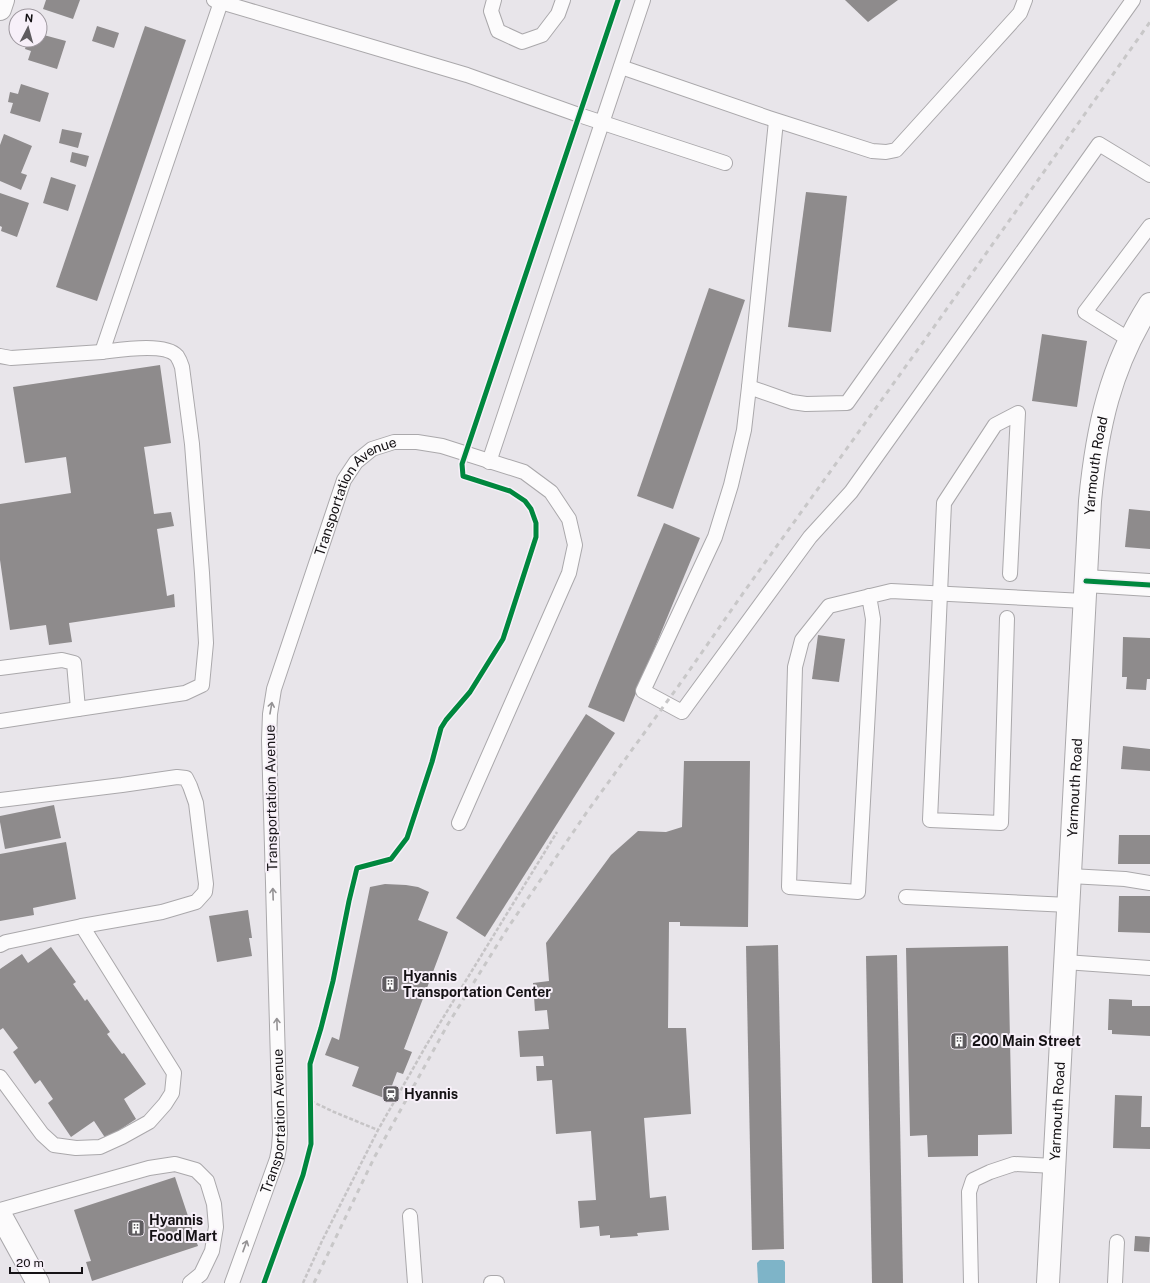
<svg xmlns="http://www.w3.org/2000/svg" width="1150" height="1283" font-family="'Public Sans',sans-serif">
<rect width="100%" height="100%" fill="#e8e5ea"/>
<!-- water -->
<polygon fill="#7eb4c8" points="760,1260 783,1260 785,1262 785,1283 758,1283 757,1263"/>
<!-- building -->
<g fill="#8e8b8c">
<polygon points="46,0 80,0 73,19 43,9"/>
<polygon points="845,0 898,0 868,22"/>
<polygon points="97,26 119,33 114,48 92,41"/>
<polygon points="145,26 186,40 97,301 56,287"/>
<polygon points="40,34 66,41 57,69 28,60 31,51 25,49 28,40 34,41 34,40 40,40"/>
<polygon points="21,84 49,93 40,122 10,113 13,103 8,102 10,92 18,94"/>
<polygon points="62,129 82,133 78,148 59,143"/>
<polygon points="4,134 32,146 21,173 27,175 21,190 0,181 0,145"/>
<polygon points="72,152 89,156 86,167 70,162"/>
<polygon points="51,177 76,185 68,211 43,203"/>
<polygon points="806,192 847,196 831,332 788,327"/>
<polygon points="0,193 29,203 17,237 1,231 2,227 0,226"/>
<polygon points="709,288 745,300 673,509 637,496"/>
<polygon points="1042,334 1087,341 1077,407 1032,401"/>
<polygon points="160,365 171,443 144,447 154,514 171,512 174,526 157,529 167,596 174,594 175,607 69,623 72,642 49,645 46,625 10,630 0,560 0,504 71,493 66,457 25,463 13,387"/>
<polygon points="1129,509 1150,511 1150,549 1125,547"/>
<polygon points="664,523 700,538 624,722 588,707"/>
<polygon points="818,635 845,639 839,682 812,679"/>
<polygon points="1123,637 1150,638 1150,679 1147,679 1146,690 1126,689 1127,677 1122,677"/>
<polygon points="586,714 615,733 485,937 456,918"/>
<polygon points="1123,746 1150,749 1150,771 1121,769"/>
<polygon points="684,761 750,761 748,927 680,926 680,922 669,922 668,1028 686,1028 691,1114 644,1118 650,1198 666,1196 669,1230 637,1233 638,1236 610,1238 610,1235 600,1236 599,1226 580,1228 578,1201 596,1200 591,1131 556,1134 552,1080 537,1081 536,1066 544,1066 543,1056 520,1057 518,1031 549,1029 547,1010 535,1011 533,983 549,981 546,943 611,855 638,831 666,832 682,827"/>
<polygon points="54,805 61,838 5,849 0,822 0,816"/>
<polygon points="1119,835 1150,835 1150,864 1118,864"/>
<polygon points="66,842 76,899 33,908 34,915 0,921 0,854"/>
<polygon points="385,884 406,885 418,887 429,892 418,920 448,932 404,1049 412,1052 403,1074 397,1072 387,1099 352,1086 359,1067 325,1055 332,1037 339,1040 370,887"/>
<polygon points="1119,896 1150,896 1150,933 1118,932"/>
<polygon points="248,910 252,938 249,938 252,956 217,962 209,916"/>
<polygon points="778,945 784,1249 752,1250 746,946"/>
<polygon points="1008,946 1012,1134 978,1135 978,1156 928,1157 927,1135 910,1136 906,948"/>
<polygon points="51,947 76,982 73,984 85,1001 87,999 110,1032 107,1034 122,1054 124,1053 146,1084 124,1099 136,1119 106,1139 94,1121 71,1137 48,1103 53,1099 40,1080 35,1084 13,1052 18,1048 3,1028 0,1030 0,969 22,954 28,963"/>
<polygon points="897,955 903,1283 872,1283 866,956"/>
<polygon points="1109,999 1132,1000 1132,1006 1150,1006 1150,1036 1112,1034 1112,1030 1108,1030"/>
<polygon points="1115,1095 1142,1096 1141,1127 1150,1127 1150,1149 1113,1148"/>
<polygon points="175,1177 198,1246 92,1281 86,1262 91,1261 74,1210"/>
<polygon points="1135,1236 1150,1237 1149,1252 1134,1251"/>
</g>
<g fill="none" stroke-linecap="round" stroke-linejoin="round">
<defs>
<g id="service">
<polyline points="214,0 467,75 579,115 725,163"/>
<polyline points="494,0 491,11 498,31 522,42 542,35 558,14 563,0"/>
<polyline points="621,67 769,118 872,151 886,152 896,150 1020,13 1025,0"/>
<polyline points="776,121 749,387 744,430 731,485 715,537 643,691 682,712 810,537 851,492 1099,144 1150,175"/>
<polyline points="1130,340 1085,312 1150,226"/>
<polyline points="0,356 11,358 102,352"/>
<polyline points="749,387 792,402 806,404 847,403 1133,0"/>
<polyline points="489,462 643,0"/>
<polyline points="869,596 873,619 858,892 789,887 795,667 802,640 829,606 891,591 1084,601"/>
<polyline points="1007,618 1001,823 930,820 944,503 995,425 1018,413 1010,574"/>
<path d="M0,668L62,660L74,663L78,709L185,693L202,685L206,643L202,573L192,444L182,367C181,364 179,359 177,356C165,342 119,350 102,352L221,2"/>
<polyline points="0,721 78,709"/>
<polyline points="0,800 122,785 177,777 186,778 190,786 196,803 206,884 205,892 196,902 162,912 82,926 6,942 0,945"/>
<polyline points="1070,876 1125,879 1150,883"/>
<polyline points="906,897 1069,905"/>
<polyline points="1065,962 1150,968"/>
<polyline points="0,1077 42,1134 54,1145 76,1148 100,1147 122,1137 149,1122 165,1104 172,1093 174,1073 82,926"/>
<polyline points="0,1210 149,1168 175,1164 196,1170 207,1181 214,1204 216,1227 212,1251 201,1274 190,1283"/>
<polyline points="410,1216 415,1283"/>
<path id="s1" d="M232,1283L277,1159L279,1148L280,1133L269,740L270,714L274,689L344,480L356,462L372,449L394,442H417L442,446L524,472L551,492L569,519L575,545L569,573L459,823"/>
<polyline points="491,1283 497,1283"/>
<polyline points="971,1283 969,1192 973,1180 990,1172 1014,1164 1054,1166"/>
<polyline points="1115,1283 1117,1242"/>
</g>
<g id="minor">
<polyline points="0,9 3,0"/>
<polyline points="1086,581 1150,585"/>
</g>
<g id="secondary">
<polyline points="0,1214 38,1283"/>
<path id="s2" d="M1048,1283L1090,501C1097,428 1110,367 1150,304"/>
</g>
</defs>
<!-- service casing -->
<use href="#service" stroke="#aaa8ab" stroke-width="16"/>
<!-- minor casing -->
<use href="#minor" stroke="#aaa8ab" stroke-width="24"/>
<!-- secondary casing -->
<use href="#secondary" stroke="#aaa8ab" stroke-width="24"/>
<!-- path -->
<g stroke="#c6c4c6" stroke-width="2.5" stroke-dasharray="4 2" stroke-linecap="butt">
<polyline points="311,1101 334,1112 378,1130"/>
<polyline points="303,1283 322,1241 378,1130 427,1044 557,832"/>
</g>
<!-- service -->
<use href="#service" stroke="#fcfbfc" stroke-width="14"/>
<!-- minor -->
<use href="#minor" stroke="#fcfbfc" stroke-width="22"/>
<!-- secondary -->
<use href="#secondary" stroke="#fcfbfc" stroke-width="22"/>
<!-- rail -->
<polyline stroke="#c8c7c8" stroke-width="3" stroke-dasharray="5 5" stroke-linecap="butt" points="314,1283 374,1158 448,1024 509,926 589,809 682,681 746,589 924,341 1150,22"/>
<defs>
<g id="cycleway">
<polyline points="1086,581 1150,585"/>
<polyline points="264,1283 303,1175 311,1144 310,1064 321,1028 333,981 349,901 357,868 391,859 407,838 432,762 441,728 446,720 470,692 503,639 536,537 536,523 531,509 525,501 510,491 463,476 462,464 618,0"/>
</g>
</defs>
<!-- cycleway casing -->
<use href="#cycleway" stroke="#f7f0f9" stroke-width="8"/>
<!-- cycleway -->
<use href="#cycleway" stroke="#00873e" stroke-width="5"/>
</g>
<!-- one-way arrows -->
<defs><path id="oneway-shaft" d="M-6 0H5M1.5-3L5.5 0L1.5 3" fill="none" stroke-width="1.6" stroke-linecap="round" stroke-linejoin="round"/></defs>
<g stroke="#949294">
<use href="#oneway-shaft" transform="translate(271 708) rotate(-80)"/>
<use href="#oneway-shaft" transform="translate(273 894) rotate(-92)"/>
<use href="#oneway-shaft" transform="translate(277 1024) rotate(-92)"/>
<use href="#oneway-shaft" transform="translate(245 1246) rotate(-70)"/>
</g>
<!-- icons -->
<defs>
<symbol id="building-square" viewBox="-11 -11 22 22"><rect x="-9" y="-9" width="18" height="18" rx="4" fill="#5f5c60" stroke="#f7f0f9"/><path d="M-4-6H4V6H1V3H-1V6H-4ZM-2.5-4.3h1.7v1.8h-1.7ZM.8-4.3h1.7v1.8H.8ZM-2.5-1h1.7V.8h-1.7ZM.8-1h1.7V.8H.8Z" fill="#fff"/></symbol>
<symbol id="station-square" viewBox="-11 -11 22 22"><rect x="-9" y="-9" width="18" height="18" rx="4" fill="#5f5c60" stroke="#f7f0f9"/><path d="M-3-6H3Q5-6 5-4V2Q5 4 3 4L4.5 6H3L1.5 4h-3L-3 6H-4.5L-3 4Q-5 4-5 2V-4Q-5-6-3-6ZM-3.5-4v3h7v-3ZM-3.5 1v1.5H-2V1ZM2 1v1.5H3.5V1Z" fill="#fff"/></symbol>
</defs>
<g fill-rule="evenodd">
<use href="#building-square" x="380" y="974" width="20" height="20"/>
<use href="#building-square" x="949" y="1031" width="20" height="20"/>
<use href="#station-square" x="381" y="1084" width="20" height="20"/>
<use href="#building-square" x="126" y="1218" width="20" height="20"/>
</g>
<g text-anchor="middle" stroke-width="4" stroke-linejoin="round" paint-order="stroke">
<!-- street labels -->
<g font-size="14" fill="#151215" stroke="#f7f0f9">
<text dy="5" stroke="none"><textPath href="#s2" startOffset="819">Yarmouth Road</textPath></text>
<text dy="5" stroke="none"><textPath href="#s1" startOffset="817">Transportation Avenue</textPath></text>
<text dy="5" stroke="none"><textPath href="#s2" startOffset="496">Yarmouth Road</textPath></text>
<text transform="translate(271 798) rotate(-91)" y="5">Transportation Avenue</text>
<text dy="5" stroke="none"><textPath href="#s2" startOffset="172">Yarmouth Road</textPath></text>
<text dy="5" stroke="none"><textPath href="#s1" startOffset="169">Transportation Avenue</textPath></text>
</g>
<!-- poi labels -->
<g font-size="14" font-weight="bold" fill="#151215" stroke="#f7f0f9" text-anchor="start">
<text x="403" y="981">Hyannis<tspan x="403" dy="16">Transportation Center</tspan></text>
<text x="972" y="1046">200 Main Street</text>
<text x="404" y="1099">Hyannis</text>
<text x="149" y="1225">Hyannis<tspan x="149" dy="16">Food Mart</tspan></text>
</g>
</g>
<!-- north arrow -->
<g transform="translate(28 28) rotate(6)"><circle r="19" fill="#f7f0f9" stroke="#9d979e"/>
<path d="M0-3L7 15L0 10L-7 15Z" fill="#5f5c60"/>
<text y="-6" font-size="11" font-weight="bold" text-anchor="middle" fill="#151215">N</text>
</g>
<!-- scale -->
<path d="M10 1267v6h72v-6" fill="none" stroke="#151215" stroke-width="2"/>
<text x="16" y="1267" font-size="12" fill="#151215" stroke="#f7f0f9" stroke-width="3" paint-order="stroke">20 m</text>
</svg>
